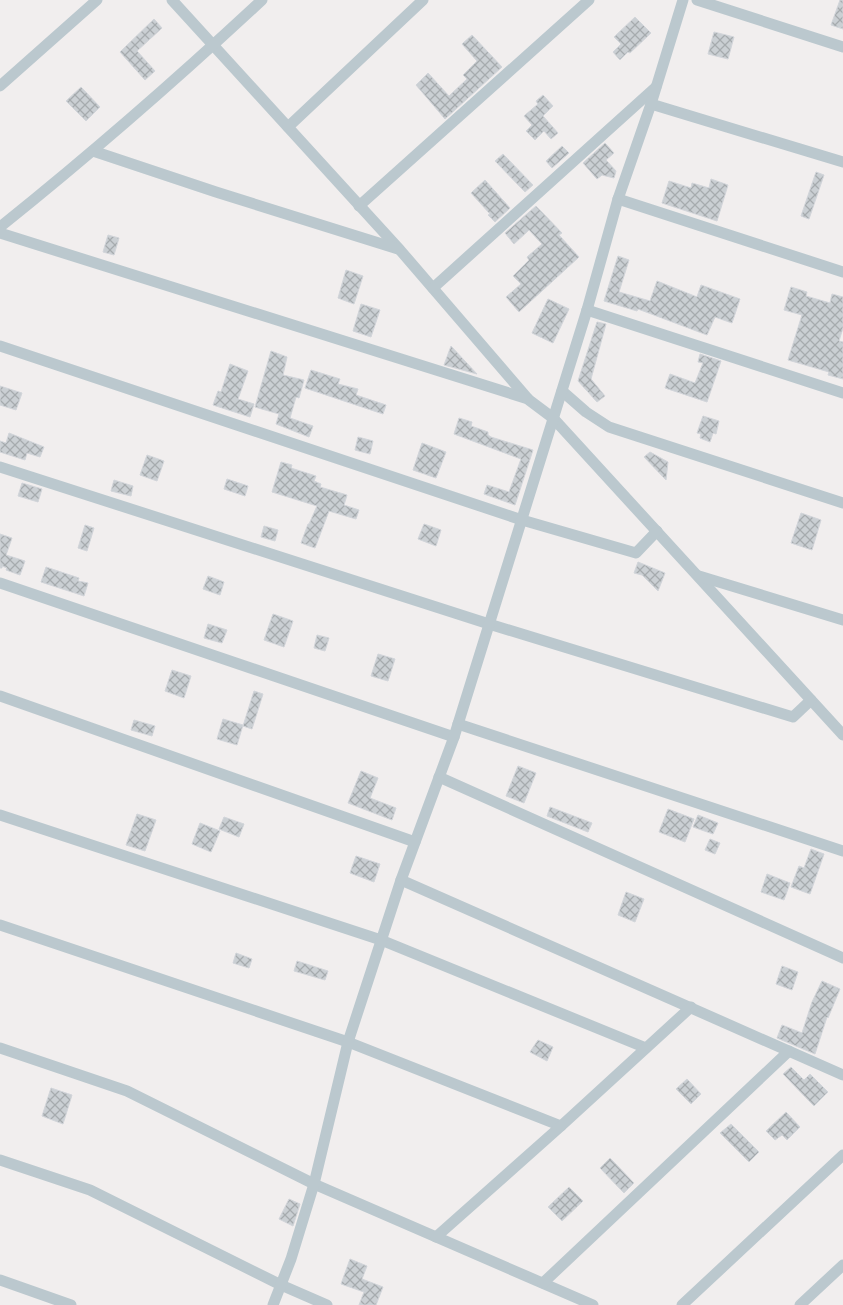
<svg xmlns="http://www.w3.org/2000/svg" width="843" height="1305" font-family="'Source Sans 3',sans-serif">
<defs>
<pattern id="building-cross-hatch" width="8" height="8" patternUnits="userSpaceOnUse" patternTransform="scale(1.25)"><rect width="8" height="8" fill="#cacfd3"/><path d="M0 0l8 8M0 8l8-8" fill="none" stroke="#a6abae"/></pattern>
</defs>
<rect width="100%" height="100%" fill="#f1eeee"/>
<!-- building -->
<g fill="url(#building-cross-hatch)" stroke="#d2d5da">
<polygon points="840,0 843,0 843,29 831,25"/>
<polygon points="635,17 651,33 630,53 628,52 620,60 613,52 621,44 614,37"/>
<polygon points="154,19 162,28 137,51 155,71 145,80 120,52"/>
<polygon points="714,32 734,37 728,59 708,54"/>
<polygon points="472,35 502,67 445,119 416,85 428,73 449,96 467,79 463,75 477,61 462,44"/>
<polygon points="81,87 100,107 86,121 66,101"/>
<polygon points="543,95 553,106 543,116 558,133 551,139 544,131 535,140 526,131 532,125 524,116 538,104 536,101"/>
<polygon points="605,143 614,153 606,160 616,171 614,178 602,175 597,179 583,163"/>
<polygon points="562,146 569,153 552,168 546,161"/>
<polygon points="503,154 533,185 525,192 495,161"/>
<polygon points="816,172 824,175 809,219 801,216"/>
<polygon points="711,179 728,185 717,221 662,203 669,181 691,188 692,183 709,188"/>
<polygon points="485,180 510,208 495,222 488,215 490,214 471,193"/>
<polygon points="536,206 562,233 559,235 579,257 519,312 506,297 521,284 513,276 529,260 527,257 542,244 529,230 514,244 505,233"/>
<polygon points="108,235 119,238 114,255 103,252"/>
<polygon points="618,256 629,260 619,292 650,301 657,281 697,297 701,285 740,299 732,323 715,317 707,335 638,309 637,311 604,301"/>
<polygon points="346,270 363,276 354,304 338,298"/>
<polygon points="791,287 807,292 806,296 830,303 832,294 843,297 843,328 839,341 843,342 843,379 828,375 829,372 788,360 802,315 784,310"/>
<polygon points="548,299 569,309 553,343 532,333"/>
<polygon points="361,304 380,310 371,337 353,331"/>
<polygon points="597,322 606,324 591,379 605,396 597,402 578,381"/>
<polygon points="451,346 477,374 444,365"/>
<polygon points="271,351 287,357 283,375 304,380 299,398 296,397 290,418 313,426 309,437 276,424 279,414 255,407"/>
<polygon points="700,354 721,361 707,402 665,388 670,374 695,383 703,363 698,362"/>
<polygon points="230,364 248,371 238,399 254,404 250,417 213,405 218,391 221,392"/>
<polygon points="311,370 340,379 338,384 358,389 356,395 386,405 383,414 305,388"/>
<polygon points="0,386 22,393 16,410 0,405"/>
<polygon points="703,416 719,421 716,434 713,433 710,442 700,438 701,434 697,433"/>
<polygon points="459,418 472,422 471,426 488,432 488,435 491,437 533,450 515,505 484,494 487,485 509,492 521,459 454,434"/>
<polygon points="9,433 44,447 40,457 27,453 25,460 0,452 0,441 6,443"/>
<polygon points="358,437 373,441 370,454 355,450"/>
<polygon points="422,443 446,452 436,478 413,470"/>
<polygon points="650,452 668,462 666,480 644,457"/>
<polygon points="147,455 164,461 157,481 140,475"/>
<polygon points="281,462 292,465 291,468 316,476 314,481 321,484 320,487 347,495 344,505 359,510 356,519 329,511 315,548 301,543 308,524 309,524 317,506 272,492"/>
<polygon points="227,479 248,486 245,496 224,489"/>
<polygon points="114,480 133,486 131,496 111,491"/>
<polygon points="22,483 42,489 38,502 18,496"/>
<polygon points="801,513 821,520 812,550 791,543"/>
<polygon points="424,524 441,530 436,546 418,539"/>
<polygon points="85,525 94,528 87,551 78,548"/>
<polygon points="264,526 278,530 275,541 261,537"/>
<polygon points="0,534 12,538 6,555 25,561 20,575 6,570 7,568 2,566 2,568 0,568"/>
<polygon points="638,562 665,573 658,591 642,575 634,573"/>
<polygon points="46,567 79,578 78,581 88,583 84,596 41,582"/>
<polygon points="208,576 224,582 220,595 203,589"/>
<polygon points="273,614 293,621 284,647 264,640"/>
<polygon points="208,624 227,630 222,643 204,638"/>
<polygon points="317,635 329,638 325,651 314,648"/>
<polygon points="378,654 395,659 388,681 371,676"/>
<polygon points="172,670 191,676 184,698 165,691"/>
<polygon points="254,691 263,694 252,729 243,726"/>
<polygon points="223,719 243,725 237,745 217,739"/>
<polygon points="134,720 155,726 152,736 131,730"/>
<polygon points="518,766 536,773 524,803 506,796"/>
<polygon points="361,771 378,778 370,798 396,808 392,820 348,803"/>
<polygon points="550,807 592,823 588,832 547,816"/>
<polygon points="668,809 694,819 685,842 659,832"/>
<polygon points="137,814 156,820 145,851 126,845"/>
<polygon points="698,815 718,823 713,834 693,827"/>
<polygon points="224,817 244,824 239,837 219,829"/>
<polygon points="200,823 220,831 211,852 192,844"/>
<polygon points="710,839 720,843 715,854 705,850"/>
<polygon points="811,849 824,854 810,894 791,887 799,866 804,868"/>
<polygon points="356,856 380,864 374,882 350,873"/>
<polygon points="767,874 790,883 784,900 761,892"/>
<polygon points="626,892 644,899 635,922 618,915"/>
<polygon points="236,953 252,959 249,968 233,963"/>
<polygon points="297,961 328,971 325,980 294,971"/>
<polygon points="782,966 798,972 792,990 776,984"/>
<polygon points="822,981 840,989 828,1018 827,1017 815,1054 777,1038 782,1025 802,1033 812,1002"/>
<polygon points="538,1040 553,1047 547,1061 530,1052"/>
<polygon points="791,1067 804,1080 810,1074 828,1092 814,1106 783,1074"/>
<polygon points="687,1079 701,1094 691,1104 676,1089"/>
<polygon points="51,1088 72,1095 63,1124 42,1116"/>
<polygon points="786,1112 800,1127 787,1140 782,1135 775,1140 766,1131"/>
<polygon points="731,1124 759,1152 749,1162 720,1133"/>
<polygon points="610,1158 634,1183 624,1193 600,1168"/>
<polygon points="569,1187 583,1201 562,1221 548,1207"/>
<polygon points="289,1199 300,1204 293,1226 279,1219"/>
<polygon points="350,1259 367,1266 362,1279 383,1287 376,1305 359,1305 364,1292 341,1284"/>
</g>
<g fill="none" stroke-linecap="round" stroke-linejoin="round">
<!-- minor -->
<g stroke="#bbc8ce" stroke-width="11">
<polyline points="172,0 400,250 529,400 553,418 843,735"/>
<polyline points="697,0 843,47"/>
<polyline points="0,86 97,0"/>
<polyline points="651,104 843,162"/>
<polyline points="288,127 423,0"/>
<polyline points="93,151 216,192 398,249"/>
<polyline points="618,199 843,272"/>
<polyline points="359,206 589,0"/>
<path d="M0,227C90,155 177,79 262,0"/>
<polyline points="0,233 528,399"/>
<polyline points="433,288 656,87"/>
<polyline points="587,310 843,393"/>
<polyline points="0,346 522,520 636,553 657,531"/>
<polyline points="562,391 586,412 609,427 843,503"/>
<polyline points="0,467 489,624 793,717 811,700"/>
<polyline points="699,576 843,620"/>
<polyline points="0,583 454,737"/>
<polyline points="0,696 415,842"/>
<polyline points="458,724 843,851"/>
<polyline points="439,777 843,958"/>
<polyline points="0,815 381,940 646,1048"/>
<polyline points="401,880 843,1075"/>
<polyline points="0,925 348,1042 561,1126"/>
<polyline points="0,1048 127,1091 314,1184 593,1305"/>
<polyline points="0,1160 90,1190 281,1285 327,1305"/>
<polyline points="436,1237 561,1126 691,1007"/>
<polyline points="0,1280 71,1305"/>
<polyline points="543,1283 789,1051"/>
<polyline points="273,1305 291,1259 314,1184 348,1042 401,880 454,737 587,310 618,199 651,104 683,0"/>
<polyline points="682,1305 843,1155"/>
<polyline points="800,1305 843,1265"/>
</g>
</g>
</svg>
